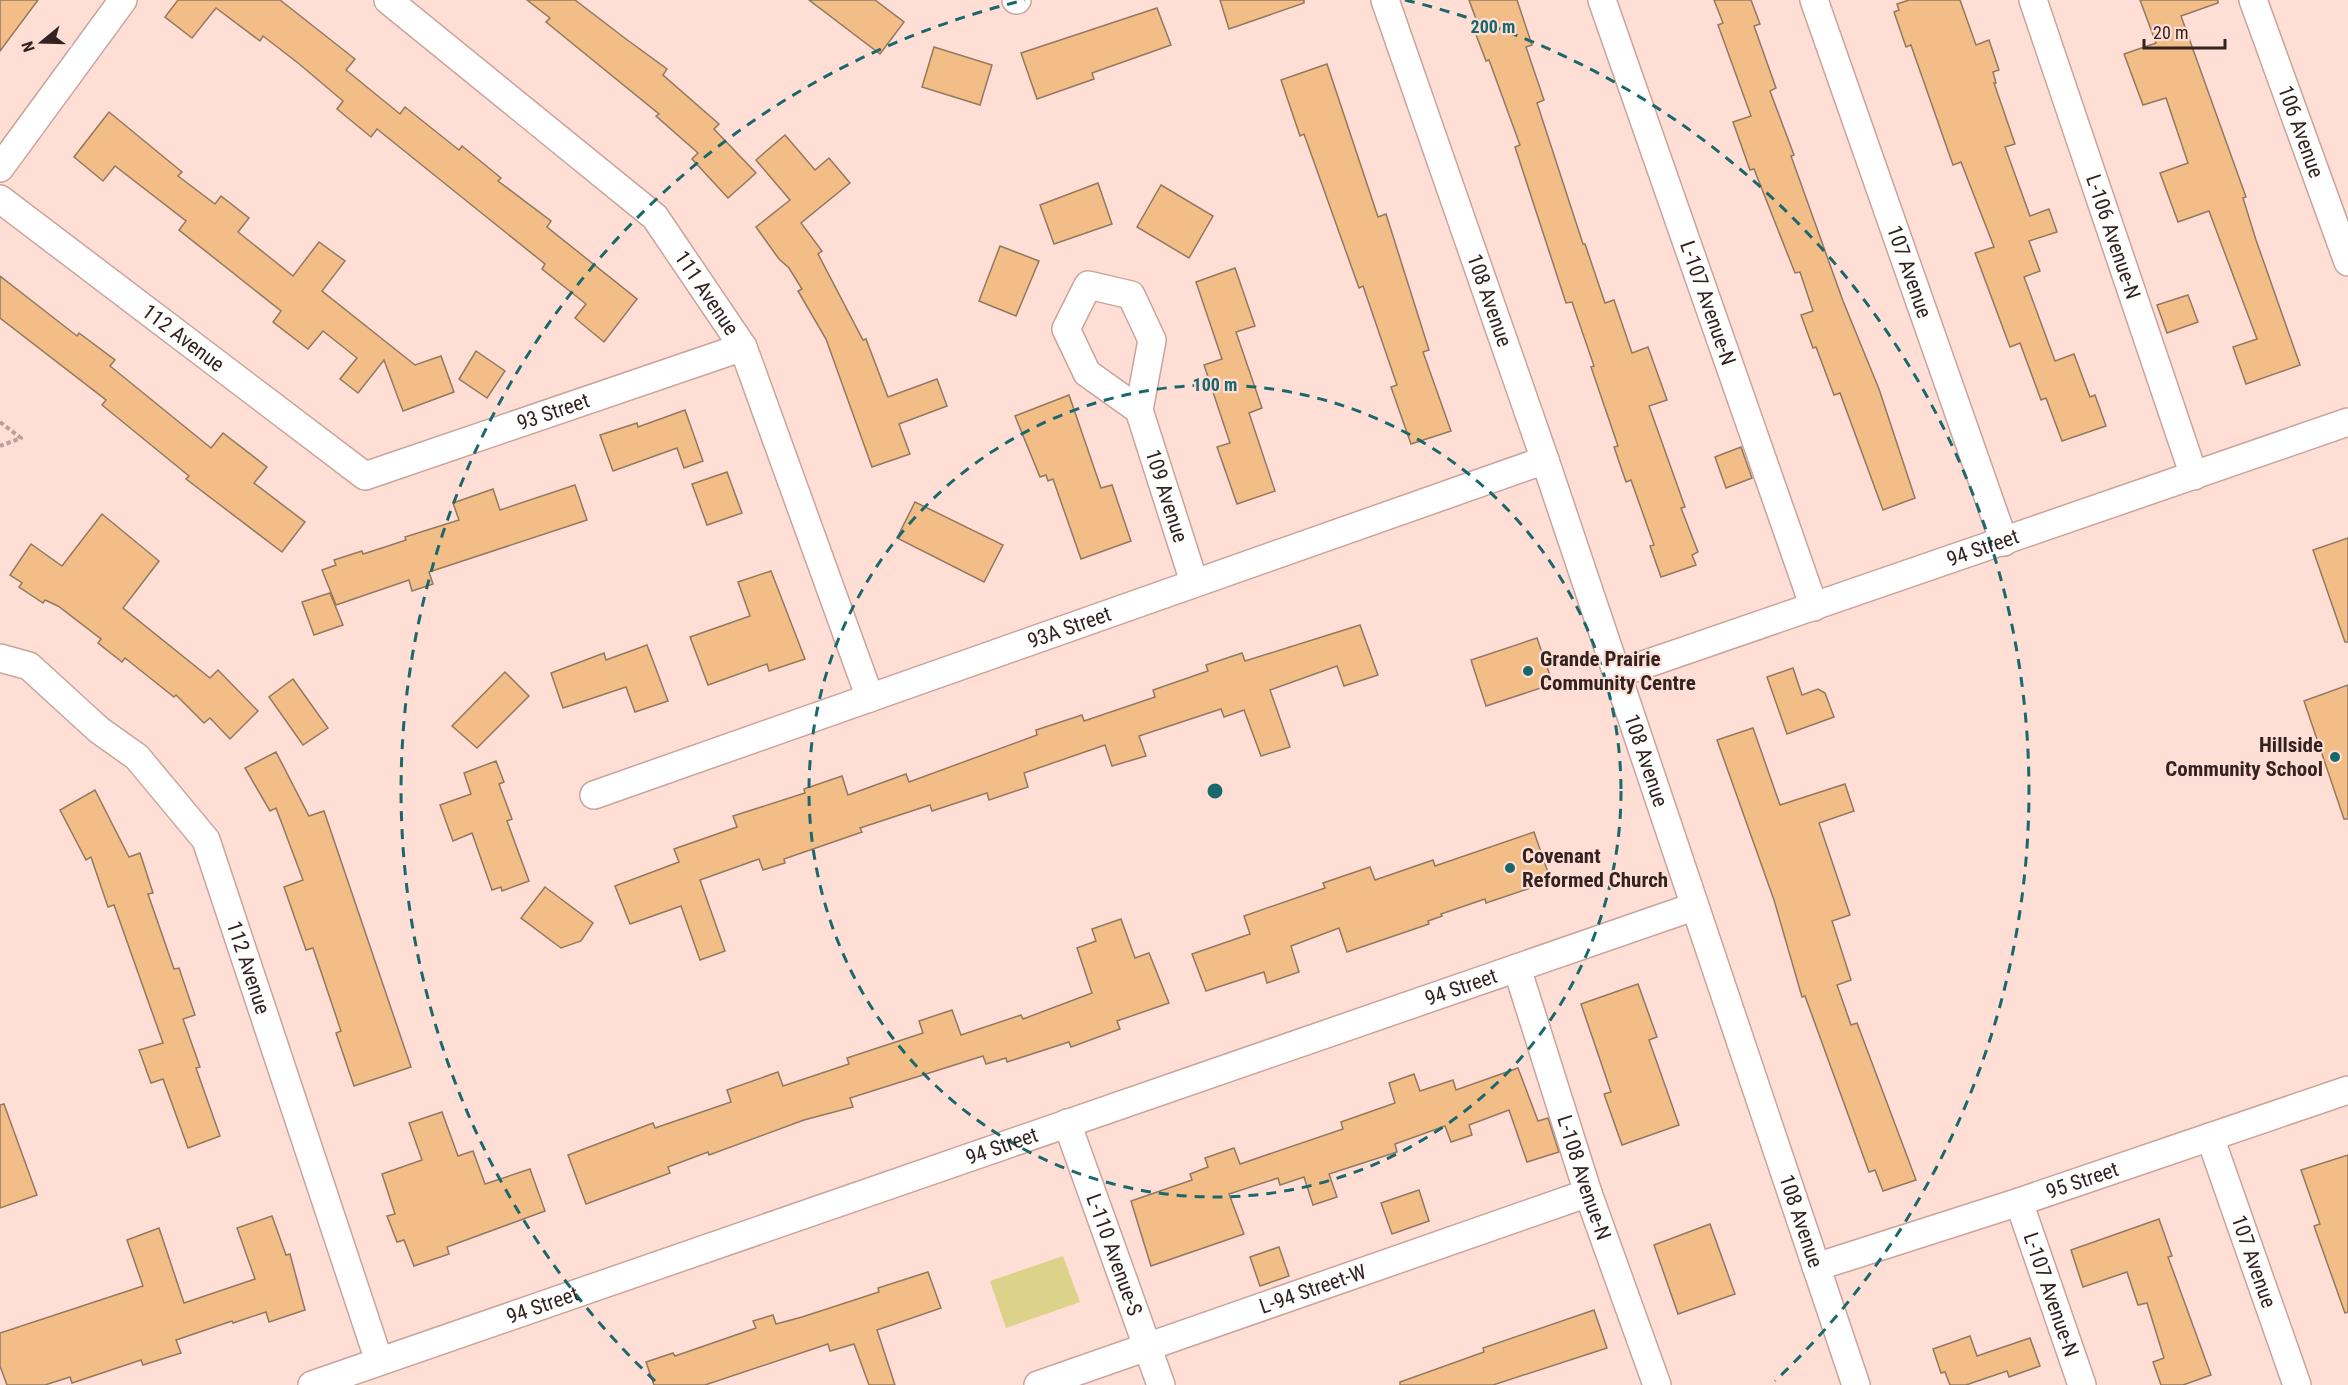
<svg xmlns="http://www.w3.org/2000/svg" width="2348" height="1385" font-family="'Roboto Condensed',sans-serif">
<rect width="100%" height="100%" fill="#ffded6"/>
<!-- green -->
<polygon fill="#ddd28a" points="1063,1256 1080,1302 1006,1328 990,1281"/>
<!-- building -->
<g fill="#f2bd86" stroke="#927960" stroke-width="1.5">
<polygon points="0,0 38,0 0,51"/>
<polygon points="178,0 280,0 355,59 346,70 400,114 405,107 459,150 462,146 501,178 498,181 551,221 547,227 637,299 604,342 575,318 586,304 542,269 545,264 377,129 371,137 337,109 343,101 298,63 263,36 260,41 216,8 192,38 165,17"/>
<polygon points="527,0 575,0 626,39 667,69 663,75 719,124 714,129 756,173 728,198 692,159 698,153 656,116 659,114 546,22 550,18"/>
<polygon points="809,0 875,0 904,22 880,54"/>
<polygon points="1220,0 1304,0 1304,3 1229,29"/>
<polygon points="1469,0 1517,0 1532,45 1526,47 1544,100 1537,103 1583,244 1585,244 1605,303 1614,300 1632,353 1648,347 1667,400 1649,406 1685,507 1681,508 1698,552 1692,555 1696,565 1661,577 1650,546 1654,545 1631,480 1626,482 1614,447 1618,446 1591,367 1594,366 1572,302 1566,303 1515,147 1520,145 1489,60 1486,61 1475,32 1480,30"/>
<polygon points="1714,0 1751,0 1760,24 1754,26 1776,88 1770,91 1794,155 1791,156 1843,301 1879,389 1915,498 1883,510 1840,393 1834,395 1816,347 1813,348 1801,315 1813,311 1800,272 1795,273 1754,169 1750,170 1733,122 1751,116 1718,25 1723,23"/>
<polygon points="1909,0 1960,0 1976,45 1989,40 1999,70 1993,72 1996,83 1994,83 2015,144 2005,147 2030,216 2049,209 2057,232 2029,241 2040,271 2024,277 2055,361 2074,354 2090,397 2095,395 2106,426 2062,441 2046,398 2041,400 2020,343 2010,347 1975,253 1994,247 1961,162 1953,165 1913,51 1911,45 1906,47 1894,12 1899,10 1897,4"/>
<polygon points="2140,0 2218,0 2218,3 2181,16 2246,197 2243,198 2256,240 2300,365 2246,384 2233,347 2257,339 2209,211 2178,222 2160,173 2188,163 2166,98 2143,105 2124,54 2156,43"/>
<polygon points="1157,8 1171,45 1092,73 1094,79 1037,99 1021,53"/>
<polygon points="934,47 992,65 980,105 922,87"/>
<polygon points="1327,64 1378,217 1386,214 1429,350 1423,352 1451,431 1411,444 1391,387 1397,385 1363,286 1359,288 1304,134 1300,136 1281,80"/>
<polygon points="109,112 182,172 178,176 215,204 221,196 249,218 238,232 293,276 319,242 345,261 322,291 415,365 441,356 454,392 403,411 384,360 358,393 340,379 357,358 323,331 308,349 273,322 281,311 179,230 186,221 115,166 103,181 74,157"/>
<polygon points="785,135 815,170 829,158 850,183 801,223 822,251 818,254 863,340 866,339 888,397 937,379 947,406 899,424 910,454 872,467 826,339 798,291 802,289 789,268 779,259 756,227 790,200 756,160"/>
<polygon points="1098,183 1112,224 1054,244 1040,205"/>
<polygon points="1161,185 1213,216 1189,258 1137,227"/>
<polygon points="1000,246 1039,261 1016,316 979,301"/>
<polygon points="1235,268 1255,326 1236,332 1262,408 1249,413 1275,491 1237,504 1217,447 1230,443 1204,365 1222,359 1196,282"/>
<polygon points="0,276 77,336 79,333 115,360 110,366 211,448 223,433 267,467 254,483 305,522 282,552 186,479 189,476 102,405 106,400 0,318"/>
<polygon points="2188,295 2198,322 2167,333 2157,305"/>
<polygon points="476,351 505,371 487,398 459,379"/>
<polygon points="1069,395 1101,488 1112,485 1131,541 1081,559 1053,479 1048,481 1046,475 1040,477 1015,416"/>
<polygon points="685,410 703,461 684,468 677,448 613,471 600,435 637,423 638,427"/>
<polygon points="1741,447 1752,478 1726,488 1715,457"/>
<polygon points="727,472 742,513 707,525 692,484"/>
<polygon points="575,485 587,520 429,572 433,584 412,591 409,580 336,605 322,570 336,565 334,560 362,551 363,554 385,547 406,540 405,537 459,520 453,503 493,489 500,510"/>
<polygon points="915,502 1003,545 984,582 897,538"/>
<polygon points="102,514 159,561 123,608 210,678 218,670 258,711 230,739 210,718 204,723 176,695 174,697 125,658 122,662 98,643 101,639 58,606 45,600 43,603 19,587 22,583 10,575 31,544 62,566"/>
<polygon points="2348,538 2348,642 2345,642 2313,550"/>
<polygon points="771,571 805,659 769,671 767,664 708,685 690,637 750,616 738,582"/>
<polygon points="330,593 343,625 314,635 302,602"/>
<polygon points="1360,625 1378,675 1344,686 1337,666 1270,690 1290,747 1261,756 1244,710 1224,717 1221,709 1139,736 1146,756 1112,766 1105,745 1024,773 1028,787 989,800 987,793 932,811 930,805 860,828 862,832 784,859 785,863 763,870 759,859 700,880 725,951 700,960 681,906 630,924 615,886 679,862 674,849 737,827 733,816 805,793 804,789 842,776 848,795 906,774 909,782 1037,735 1036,730 1082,715 1084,721 1155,697 1153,690 1208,671 1206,665 1242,653 1245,661"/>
<polygon points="1537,638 1553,684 1486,706 1471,660"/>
<polygon points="647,645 668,701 635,712 626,687 563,708 551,673 604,653 606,660"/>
<polygon points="1793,668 1802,695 1818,689 1825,693 1834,717 1787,734 1767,677"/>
<polygon points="505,672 529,696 477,748 452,726"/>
<polygon points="293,679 328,728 303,745 269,697"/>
<polygon points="2348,685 2348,819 2344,819 2304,701"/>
<polygon points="1753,728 1780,805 1845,784 1854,811 1819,823 1850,915 1832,921 1851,980 1837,985 1851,1025 1857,1023 1916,1180 1883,1191 1875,1170 1869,1172 1805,996 1802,997 1774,900 1717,740"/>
<polygon points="276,752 309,816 324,811 411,1067 354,1086 336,1033 341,1031 313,948 306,950 284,887 303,880 276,808 270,811 245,768"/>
<polygon points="496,761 504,782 499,784 512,819 507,821 529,881 502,891 501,887 492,890 472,833 453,841 440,805 471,794 464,773"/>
<polygon points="95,790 129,857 140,853 153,893 148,894 174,969 179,968 195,1015 183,1019 200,1067 196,1068 220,1136 188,1148 163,1079 151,1083 139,1050 163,1043 114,905 108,907 91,857 86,860 60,810"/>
<polygon points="1534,832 1551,881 1486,903 1485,899 1441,914 1442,916 1428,921 1429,924 1347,952 1339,928 1291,946 1299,972 1267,983 1264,972 1206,991 1192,954 1250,934 1244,916 1325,888 1323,883 1370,867 1375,880 1433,860 1435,866"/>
<polygon points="545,887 593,923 581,941 561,948 521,918"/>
<polygon points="1121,919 1135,958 1149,953 1169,1003 1117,1021 1120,1029 1071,1047 1069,1042 1007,1062 1006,1058 986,1064 983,1056 850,1098 853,1107 804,1120 709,1155 708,1152 668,1167 670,1173 586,1204 568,1155 653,1123 655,1128 731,1102 727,1090 778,1072 783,1086 849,1064 847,1058 923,1033 919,1021 952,1010 961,1035 1021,1015 1023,1019 1092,993 1077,948 1096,941 1092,929"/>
<polygon points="1638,984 1657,1037 1649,1040 1679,1125 1622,1145 1604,1094 1611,1092 1581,1004"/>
<polygon points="1518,1068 1538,1121 1548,1118 1559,1152 1527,1162 1509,1110 1469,1125 1472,1135 1451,1142 1445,1126 1395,1144 1397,1152 1329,1174 1337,1197 1313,1205 1304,1177 1280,1185 1278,1178 1229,1194 1244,1234 1151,1266 1131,1201 1192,1180 1190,1174 1208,1167 1205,1158 1234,1148 1240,1164 1343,1129 1341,1122 1395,1103 1389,1083 1414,1074 1420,1091 1453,1080 1456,1090"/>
<polygon points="4,1104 37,1195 0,1208 0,1105"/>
<polygon points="442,1112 458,1156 473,1151 485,1184 530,1169 545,1211 447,1247 449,1254 414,1266 404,1240 397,1242 387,1216 395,1214 382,1174 422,1160 409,1123"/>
<polygon points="2348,1155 2348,1312 2345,1313 2314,1226 2320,1224 2301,1170"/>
<polygon points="1419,1190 1429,1221 1392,1234 1381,1203"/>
<polygon points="272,1216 286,1255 290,1254 305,1310 269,1322 266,1312 233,1323 232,1321 176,1340 181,1353 143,1365 141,1360 72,1383 70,1377 45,1385 7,1385 0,1366 0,1333 143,1286 127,1240 159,1228 184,1303 255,1279 237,1228"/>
<polygon points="2159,1219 2172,1256 2168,1257 2211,1375 2183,1385 2161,1385 2153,1362 2164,1358 2147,1303 2138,1305 2127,1272 2083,1287 2071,1250"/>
<polygon points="1710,1224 1735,1294 1678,1314 1654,1245"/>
<polygon points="1279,1247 1289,1276 1260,1286 1250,1257"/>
<polygon points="928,1272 941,1308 877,1330 895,1385 869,1385 854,1344 830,1351 828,1344 705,1385 654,1385 646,1362 673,1353 675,1356 756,1328 753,1321 773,1315 776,1324 802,1317 879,1292 878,1288"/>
<polygon points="1594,1310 1607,1348 1493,1385 1400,1385 1400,1382 1484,1352 1483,1348"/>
<polygon points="1970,1336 1977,1356 2030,1338 2040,1366 2009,1377 2007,1371 1966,1385 1950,1385 1945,1372 1941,1373 1933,1349"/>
</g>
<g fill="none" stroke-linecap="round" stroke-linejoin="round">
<defs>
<g id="minor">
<path id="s1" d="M388,0L655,217L743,347L870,698"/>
<polyline points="1016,0 1017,0"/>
<path id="s2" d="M1385,0L1545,460L1856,1385"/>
<path id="s3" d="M1602,0L1814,607"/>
<path id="s4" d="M1814,0L2004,542"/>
<path id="s5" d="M2033,0L2194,476"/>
<path id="s6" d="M2253,0L2348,262"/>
<polyline points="0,168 123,0"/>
<path id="s7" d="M0,199L365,476L743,347"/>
<path id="s8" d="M1139,410L1087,373L1066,329L1088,285L1131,295L1152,340L1139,410L1194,582"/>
<path id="s9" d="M0,658L29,666L99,730L137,757L206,840L379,1361"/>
<path id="s10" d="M1617,674L2348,422"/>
<path id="s11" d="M594,795L1545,460"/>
<path id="s12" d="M1517,968L1588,1193L1657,1385"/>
<path id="s13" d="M1067,1123L1161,1385"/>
<path id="s14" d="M2210,1137L2297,1385"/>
<path id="s15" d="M2019,1202L2082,1385"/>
<path id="s16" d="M1816,1267L2019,1202L2348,1090"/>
<path id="s17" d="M312,1385L1693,907"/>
<path id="s18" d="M1038,1385L1588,1193"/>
</g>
</defs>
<!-- minor casing -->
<use href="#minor" stroke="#caa49b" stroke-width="30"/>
<!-- path -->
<polyline stroke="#ba9f99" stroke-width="4" stroke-dasharray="4.5 3" stroke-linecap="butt" points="0,422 21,438 0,446"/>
<!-- minor -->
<use href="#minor" stroke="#fff" stroke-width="27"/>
</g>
<!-- distance rings -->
<g fill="none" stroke="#1b686c" stroke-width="3" stroke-dasharray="10 8">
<circle cx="1215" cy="791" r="406"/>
<path d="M655 1381A813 813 0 0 1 1025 0M1405 0A813 813 0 0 1 1775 1381"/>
</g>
<!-- markers -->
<g fill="#1b686c" stroke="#ffded6" stroke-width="2">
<circle cx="1528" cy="671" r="6"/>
<circle cx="2335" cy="757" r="6"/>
<circle cx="1510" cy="868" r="6"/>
</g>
<g text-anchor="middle" stroke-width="4.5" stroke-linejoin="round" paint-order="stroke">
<!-- street labels -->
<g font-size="21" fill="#322320" stroke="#ffded6">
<text dy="7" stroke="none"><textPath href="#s6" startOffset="140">106 Avenue</textPath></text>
<text dy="7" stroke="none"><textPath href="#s5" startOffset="250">L-106 Avenue-N</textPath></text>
<text dy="7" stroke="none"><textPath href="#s4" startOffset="288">107 Avenue</textPath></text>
<text dy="7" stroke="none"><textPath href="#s1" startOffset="436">111 Avenue</textPath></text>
<text dy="7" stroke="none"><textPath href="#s2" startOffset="318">108 Avenue</textPath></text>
<text dy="7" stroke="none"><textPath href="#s3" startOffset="321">L-107 Avenue-N</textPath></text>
<text dy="7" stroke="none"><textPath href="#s7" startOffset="230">112 Avenue</textPath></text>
<text dy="7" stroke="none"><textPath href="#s7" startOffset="657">93 Street</textPath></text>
<text dy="7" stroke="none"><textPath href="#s8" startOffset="417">109 Avenue</textPath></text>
<text dy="7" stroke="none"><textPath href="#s10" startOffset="387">94 Street</textPath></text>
<text dy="7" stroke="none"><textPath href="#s11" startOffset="504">93A Street</textPath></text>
<text dy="7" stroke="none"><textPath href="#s2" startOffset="804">108 Avenue</textPath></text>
<text dy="7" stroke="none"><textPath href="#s9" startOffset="414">112 Avenue</textPath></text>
<text dy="7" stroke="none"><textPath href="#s17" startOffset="1216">94 Street</textPath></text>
<text dy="7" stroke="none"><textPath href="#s17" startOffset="730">94 Street</textPath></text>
<text dy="7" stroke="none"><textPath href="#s12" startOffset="220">L-108 Avenue-N</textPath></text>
<text dy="7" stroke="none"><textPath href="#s16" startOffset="280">95 Street</textPath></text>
<text dy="7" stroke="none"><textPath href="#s2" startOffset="1290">108 Avenue</textPath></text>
<text dy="7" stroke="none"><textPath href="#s13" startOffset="140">L-110 Avenue-S</textPath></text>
<text dy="7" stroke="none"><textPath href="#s14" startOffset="132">107 Avenue</textPath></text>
<text dy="7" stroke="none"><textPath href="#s18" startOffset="291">L-94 Street-W</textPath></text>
<text dy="7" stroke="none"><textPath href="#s15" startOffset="98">L-107 Avenue-N</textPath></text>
<text dy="7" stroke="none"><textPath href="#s17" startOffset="244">94 Street</textPath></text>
</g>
<!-- poi labels -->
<g font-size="21" font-weight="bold" fill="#322320" stroke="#ffded6" text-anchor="start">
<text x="1540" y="666">Grande Prairie<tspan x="1540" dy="24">Community Centre</tspan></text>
<text x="2323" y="752" text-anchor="end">Hillside<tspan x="2323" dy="24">Community School</tspan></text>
<text x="1522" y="863">Covenant<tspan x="1522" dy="24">Reformed Church</tspan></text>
</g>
</g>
<circle cx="1215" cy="791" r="9" fill="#1b686c" stroke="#ffded6" stroke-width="3"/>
<g font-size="18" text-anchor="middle" font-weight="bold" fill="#1b686c" stroke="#ffded6" stroke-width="4.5" stroke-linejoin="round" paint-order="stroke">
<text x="1493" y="33">200 m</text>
<text x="1215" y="391">100 m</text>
</g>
<!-- north arrow -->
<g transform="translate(42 42) rotate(251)" stroke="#ffded6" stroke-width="4.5" paint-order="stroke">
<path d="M0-4.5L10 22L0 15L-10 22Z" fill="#322320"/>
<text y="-9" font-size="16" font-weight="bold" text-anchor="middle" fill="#322320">N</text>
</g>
<!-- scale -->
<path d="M2144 39v9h81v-9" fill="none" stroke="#322320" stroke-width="3"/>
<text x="2153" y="39" font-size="18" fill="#322320" stroke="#ffded6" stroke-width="4.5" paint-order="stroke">20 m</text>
</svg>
